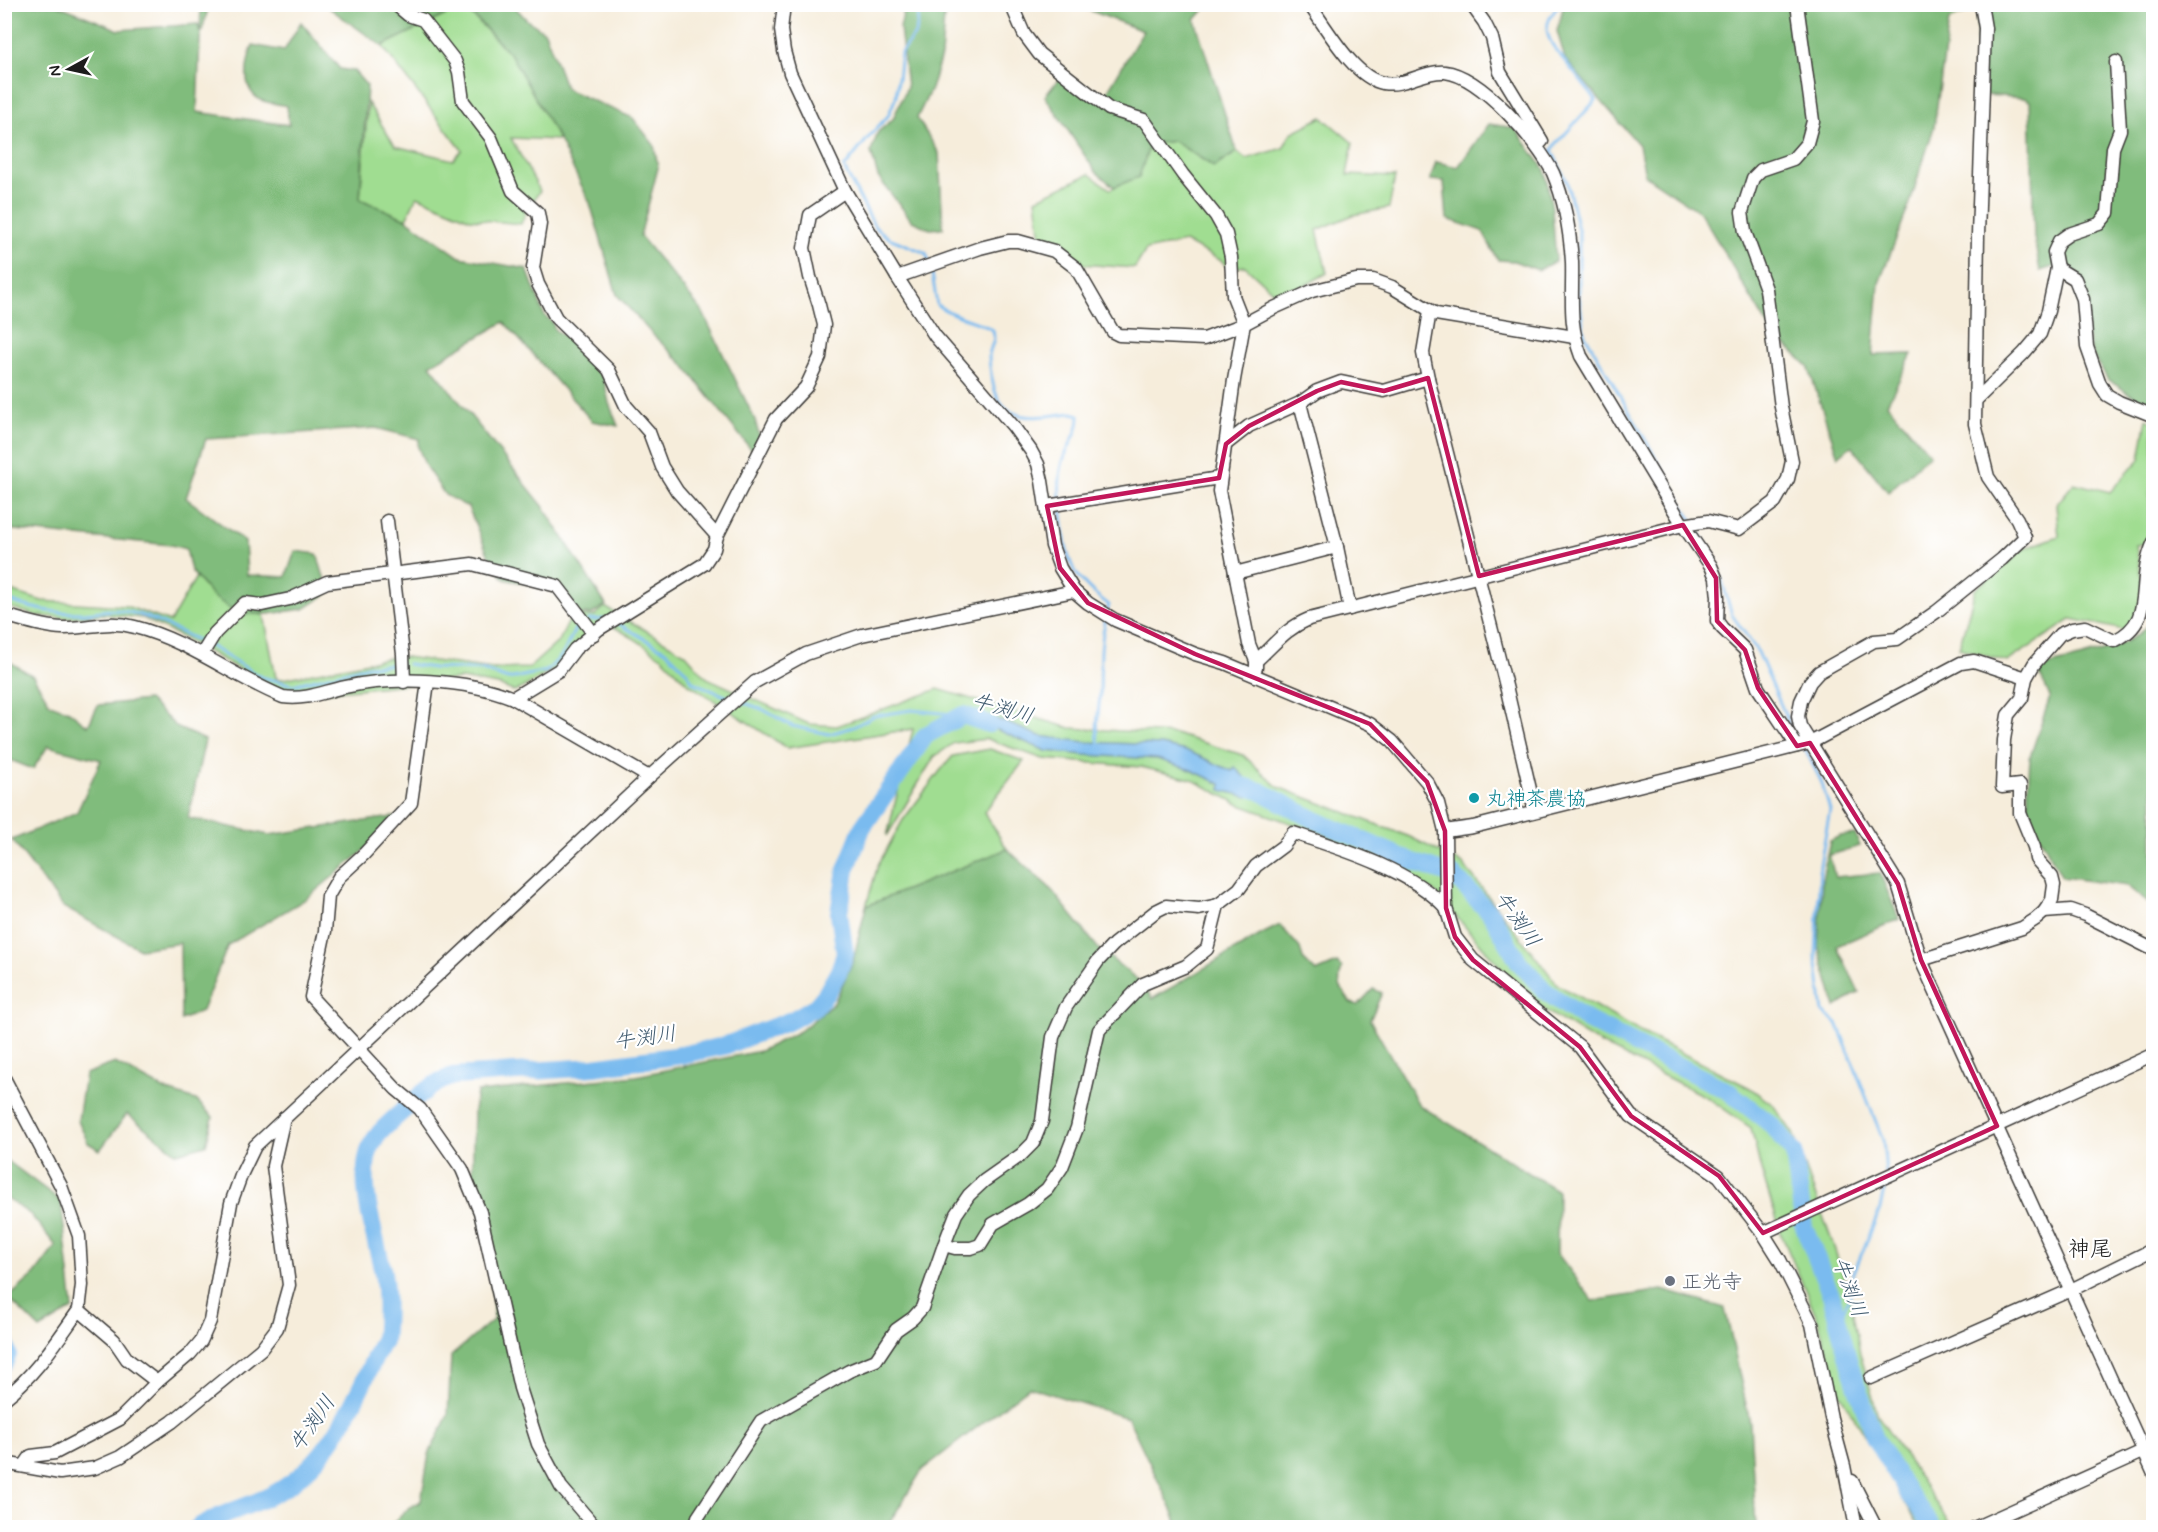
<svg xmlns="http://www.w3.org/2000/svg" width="2158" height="1532" font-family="Mynerve,'Klee One',sans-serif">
<rect width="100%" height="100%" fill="#fff"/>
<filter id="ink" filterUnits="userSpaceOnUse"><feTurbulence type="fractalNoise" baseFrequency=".0167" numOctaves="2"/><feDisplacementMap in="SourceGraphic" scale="12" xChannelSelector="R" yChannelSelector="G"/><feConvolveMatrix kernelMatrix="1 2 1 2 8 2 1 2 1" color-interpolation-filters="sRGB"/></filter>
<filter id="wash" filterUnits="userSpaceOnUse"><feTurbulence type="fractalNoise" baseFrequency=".008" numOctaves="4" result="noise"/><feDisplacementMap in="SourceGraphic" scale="24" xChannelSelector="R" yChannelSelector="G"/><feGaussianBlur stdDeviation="1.35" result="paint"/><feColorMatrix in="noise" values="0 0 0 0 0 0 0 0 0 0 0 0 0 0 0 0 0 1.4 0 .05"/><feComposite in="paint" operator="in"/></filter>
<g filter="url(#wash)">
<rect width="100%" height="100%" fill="#f6eddb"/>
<!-- green -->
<g fill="#a0dd91" stroke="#5e7c56" stroke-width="1.5">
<polygon points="463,6 511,55 559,140 511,138 540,191 526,211 521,224 470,219 417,196 406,219 360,199 368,103 395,146 453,160 462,150 382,46"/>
<polygon points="1322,117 1353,143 1347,175 1395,177 1389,208 1353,215 1317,230 1327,273 1281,299 1245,266 1228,269 1222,261 1185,242 1146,250 1135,268 1080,264 1060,247 1041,240 1036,199 1089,174 1110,189 1138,177 1150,144 1174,141 1214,167 1237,152 1246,159 1283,148 1291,133"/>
<polygon points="2147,418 2153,422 2154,486 2150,492 2150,543 2136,545 2144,593 2128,631 2072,619 2007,662 1959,648 1975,590 2020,550 2059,536 2056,505 2074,483 2110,492 2140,459"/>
<polygon points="196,577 212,596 251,613 264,615 276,678 283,679 398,656 493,669 529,668 559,641 571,617 594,616 605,607 685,653 707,678 809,724 837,726 938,689 1070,728 1175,734 1243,755 1278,787 1410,837 1462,863 1558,985 1639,1031 1750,1088 1773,1105 1793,1133 1833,1244 1850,1296 1860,1353 1878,1416 1952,1527 1919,1527 1840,1394 1818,1320 1782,1236 1761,1170 1751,1128 1708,1098 1593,1040 1530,1001 1434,891 1324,835 1240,805 1191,779 1141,767 1043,759 987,739 954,743 934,757 887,836 913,729 787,748 687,683 663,658 633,638 614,627 600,625 556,669 515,692 498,685 461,679 296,695 283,694 184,638 143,618 104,614 67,618 38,616 5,606 5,589 42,601 126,606 170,622"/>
<polygon points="990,749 1024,761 984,812 1007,849 866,906 878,865 903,820 940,771 953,756"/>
</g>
<!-- forest -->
<g fill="#80bc7b" stroke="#4e6c4c" stroke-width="1.5">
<polygon points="1564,4 2153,5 2153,408 2108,380 2093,356 2088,339 2084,285 2066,263 2040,271 2034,237 2030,101 2024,98 1976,94 1977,9 1949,20 1934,127 1910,203 1879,283 1873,355 1912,354 1887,404 1930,454 1888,492 1851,446 1838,457 1808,366 1771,331 1700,212 1645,175 1639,145 1565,59 1557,31"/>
<path d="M4,5H58L119,30L198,24L200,33L201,5H209L200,38L197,112L289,125L287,106C279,104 270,103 263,101C240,92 246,62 253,45L284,51L301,22L340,69L354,71L367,86L360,199L406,219L460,257L527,269L544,315L552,322L555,330L585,350L604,380L609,403L618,426L592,421L504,322L430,365L543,506L606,605L592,614L576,615L556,590L504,579L490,559L468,507L445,495L426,467L418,447L419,439L376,428L206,439L186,498L245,542L247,575L286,577L295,551L317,554L323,574L331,591L304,609L268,614H239L212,596L191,571L186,549L171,545L5,529Z"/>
<polygon points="325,5 513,5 527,20 545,32 566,89 633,118 654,145 658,168 640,236 702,311 755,420 760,439 753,452 683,364 652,334 617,295 590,203 559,140 511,55 464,6 382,46"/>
<polygon points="905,5 945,5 941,56 931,89 917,118 939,153 943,228 930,229 912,221 878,177 871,152 878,132 893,119 907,87 900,28"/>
<polygon points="1081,5 1208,5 1195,20 1237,152 1214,167 1174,141 1150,144 1139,177 1114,187 1095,171 1045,96 1059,79 1092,94 1106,94 1143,31 1086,9"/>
<polygon points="1489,124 1515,128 1545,170 1552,208 1556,261 1538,270 1514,261 1498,260 1482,231 1447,219 1444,181 1430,180 1436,162 1458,167"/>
<path d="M2153,601V907L2127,886L2062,877L2027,813L2030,757L2050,697L2037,668C2066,661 2145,647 2153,615C2154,610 2153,605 2153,601Z"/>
<polygon points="5,661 10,662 33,676 50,704 69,711 88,726 98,705 148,700 178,728 205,740 188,818 269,835 399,816 378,839 306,899 228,945 202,1011 181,1020 180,943 140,949 63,907 12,840 77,812 101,760 48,746 33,769 5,758 5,733 10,719 5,717"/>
<polygon points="1855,834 1860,846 1829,855 1835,877 1880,873 1899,919 1837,946 1859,992 1836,1007 1818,946 1822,880 1830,841 1840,836"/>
<path d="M1007,849L1050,888L1098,948L1143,984L1152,999L1262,934L1280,925L1300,948L1303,959L1316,972L1337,963L1342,968C1336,985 1341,989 1351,1003L1358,1005L1373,989L1382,993L1370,1020L1419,1105L1558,1191L1557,1253L1593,1301L1662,1290L1725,1308L1750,1423L1756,1527H1178L1175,1516L1128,1418L1029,1387L922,1470L887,1527L388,1528L409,1508L421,1501L429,1454L448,1415L451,1356L494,1319L486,1227L472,1191L474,1110L477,1092L636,1076L760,1051L800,1031L834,1003L853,961L866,906Z"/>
<polygon points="115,1063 167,1091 196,1100 213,1117 206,1145 177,1153 127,1114 100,1150 88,1143 78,1120 85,1074"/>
<polygon points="5,1159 61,1201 73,1309 40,1329 8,1298 35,1274 56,1246 31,1215 5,1197"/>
</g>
<!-- water -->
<path fill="#7abbef" stroke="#4b6c86" stroke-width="1.5" d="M963,715L989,716L1040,736L1086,742L1161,745L1190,752L1232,771L1235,767C1243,775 1251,786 1260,791L1250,793L1248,797L1221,790V784L1191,770L1157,759L1085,755L1046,751Z"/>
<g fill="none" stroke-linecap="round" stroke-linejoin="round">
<!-- stream -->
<g stroke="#7abbef" stroke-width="3">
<polyline points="920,4 916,33 901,52 896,97 888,116 872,133 844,168 875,227 889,238 926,253 929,261"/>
<path d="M1561,4C1532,30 1555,48 1572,70C1580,80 1588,90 1596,100L1556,144L1552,151L1567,182L1579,234V296L1584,333L1691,519"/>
<path d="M931,267L937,305C955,318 974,319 993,330C996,345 990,344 989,356C989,366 992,378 994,388C1006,427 1041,416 1072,413L1079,415C1080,431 1068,445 1063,461C1059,474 1059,487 1060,500"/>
<path d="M1061,507C1067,558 1065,572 1109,605L1107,612"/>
<polyline points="1696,527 1714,561"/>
<polyline points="1721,578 1732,615 1758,652 1790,726"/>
<path d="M4,599C32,609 51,613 81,613C95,613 110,608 123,611C151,615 178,632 204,643"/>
<polyline points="589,620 609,619"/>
<polyline points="617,623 666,651 686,671 693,682 732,699"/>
<polyline points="210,646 261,677 293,685 369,666 401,664"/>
<polyline points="408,664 433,668 482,670 508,679 547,671 563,654 577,625 583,622"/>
<polyline points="739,701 762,709 792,726 829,734 853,727 874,716 911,710 963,715"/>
<path d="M1099,746C1095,728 1099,711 1100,694C1101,667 1099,645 1106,618"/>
<polyline points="1805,749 1821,781 1830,810 1820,865 1816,956 1823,1012 1837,1023 1853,1063 1883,1140 1886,1173"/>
<polyline points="1835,1315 1843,1311 1851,1292 1853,1275 1880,1209 1886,1179"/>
</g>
<!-- river -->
<g stroke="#7abbef" stroke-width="18">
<polyline points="1237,784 1260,791 1315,820 1413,862 1454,876 1492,915 1519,962 1545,991 1587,1020 1728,1091 1773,1126 1794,1153 1804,1227 1831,1295 1850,1366 1875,1439 1910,1496 1933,1528"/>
<polyline points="4,1336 8,1354 4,1363"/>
<path d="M197,1528C222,1512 251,1507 277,1492C334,1460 356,1396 383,1340L384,1342C386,1319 387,1296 383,1273C376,1237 358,1186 369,1151C374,1134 393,1120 405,1109C419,1095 434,1082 454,1076L594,1067L675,1056L724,1046L792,1020L816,1006L826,994L839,971L845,954L839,913L846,870L862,828L926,735L963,715L989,724"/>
</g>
</g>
</g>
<g filter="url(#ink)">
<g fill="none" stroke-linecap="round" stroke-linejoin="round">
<defs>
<g id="minor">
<polyline points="395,4 408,15 423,20 455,61 459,72 463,101 491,138 513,191 538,213 540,224 533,268 538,284 556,318 609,370 626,406 649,432 662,467 677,491 717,536"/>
<polyline points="784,4 781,30 784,51 790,73 845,191 897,277 935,336 1013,426 1031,451 1038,464 1042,481 1052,546 1060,568 1074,591 1088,603 1115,620 1195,654 1225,663 1370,724 1392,741 1427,782 1438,803 1445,831 1446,908 1455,937 1473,960 1580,1047 1631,1116 1719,1176 1763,1233 1780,1260 1812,1324 1831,1418 1844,1466 1856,1528"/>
<polyline points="1011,4 1024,34 1039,54 1109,109 1144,120 1183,175 1216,216 1226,234 1231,257 1233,296 1244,324 1234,380 1219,491 1249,644 1256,661 1256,668"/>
<path d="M1309,4C1326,27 1354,78 1383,83C1405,87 1424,70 1445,72C1481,76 1538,142 1553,173C1565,201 1570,231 1572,262C1573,297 1568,322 1581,356L1683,525L1711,566L1716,578L1718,597L1717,621L1722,628L1745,650L1758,688L1797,746"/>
<polyline points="1471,4 1484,22 1492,38 1500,72 1542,141 1537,146"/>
<polyline points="1981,4 1985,28 1978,235 1975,424 1988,477 2017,519 2025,537 2002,559 1936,612 1897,639 1874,641 1819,672 1810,682 1801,701 1798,716 1800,726 1898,884 1921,960 2154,1474"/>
<polyline points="2057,268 2075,279 2083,299 2087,347 2100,384 2107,395 2119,402 2154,416"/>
<polyline points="897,277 980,248 1008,241 1018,241 1054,251 1076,268 1113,332 1119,335 1204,339 1244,324 1274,308 1312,291 1356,280 1373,280 1392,287 1436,314 1574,337"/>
<polyline points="1430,311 1423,353 1428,378 1507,690 1535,811"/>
<polyline points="1976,400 2024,353 2040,334 2048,311 2057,268 2054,252 2059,241 2069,234 2099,224 2108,213 2113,148 2120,130 2116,62"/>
<polyline points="1300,403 1337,547 1350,609"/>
<polyline points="1226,444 1249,426 1300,403 1317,391 1341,382 1384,391 1428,378"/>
<polyline points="1047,506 1219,478"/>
<polyline points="387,521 403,654 404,682"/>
<polyline points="1235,573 1337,547"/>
<path d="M4,615C23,620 43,627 62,628C89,629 106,619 135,627C189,641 232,676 283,697C308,700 322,692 345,687C395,676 466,679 513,698L649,777"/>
<polyline points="202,654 215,633 245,603 262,605 290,599 327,582 472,564 557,586 594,634"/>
<path d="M1256,661C1275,644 1285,629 1309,619L1683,525L1708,521L1739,529L1775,502L1788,479L1792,461L1781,407L1766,289L1745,232L1742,212L1753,178L1761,170L1793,159L1807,143L1813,121L1797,4"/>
<polyline points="428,682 411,803 364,854 339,877 328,896 325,931 311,997 396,1089 420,1109 462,1169 480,1212 520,1388 538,1444 561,1487 596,1528"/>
<polyline points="513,698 559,670 575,649 599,629 704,564 714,549 717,536 776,419 806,387 820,357 824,325 819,305 810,277 804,248 810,215 845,191"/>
<polyline points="1445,831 1473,827 1810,743 1961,663 1974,661 2026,678"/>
<polyline points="2044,912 2071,910 2085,915 2154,950"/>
<path d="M1921,960L2022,928L2036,919L2044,912L2052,900L2054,885L2052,877L2036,859L2034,847L2020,813V785L2002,787L2004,740L2008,715L2022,698L2026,678L2034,664L2060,634L2072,629L2085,627L2114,641C2158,620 2134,584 2154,542"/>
<polyline points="4,1078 61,1186 79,1236 82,1285 79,1310 114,1340 127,1359 157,1382"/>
<polyline points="1763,1233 2154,1054"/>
<polyline points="944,1245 956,1214 969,1195 984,1181 1021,1155 1033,1143 1042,1121 1053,1037 1066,1007 1098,961 1114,944 1156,911 1166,906 1199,909 1218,905"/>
<polyline points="1871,1378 2071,1290 2154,1249"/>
<path d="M4,1399C36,1374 56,1342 79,1310"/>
<polyline points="4,1463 60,1473 95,1468 120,1457 172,1422 261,1349 277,1328 289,1285 273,1166 284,1118"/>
<polyline points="24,1466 31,1456 55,1453 120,1419 157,1382 190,1354 201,1341 210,1321 231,1203 242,1173 255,1146 649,777 755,682 806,654 862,635 1074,591"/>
<polyline points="1852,1481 1876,1528"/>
<path d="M695,1528L698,1517L761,1421L849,1371L876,1360L896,1330L913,1318L922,1308L944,1245L955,1248H971L980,1245L993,1224L1028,1204L1047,1189L1062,1167L1077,1128L1099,1030L1143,984L1186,966L1207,949L1218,905L1239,889L1256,866L1283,846L1293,833C1342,849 1411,870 1446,908"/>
<polyline points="1974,1528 2154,1447"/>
</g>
</defs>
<!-- minor casing -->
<use href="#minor" stroke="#3d3b39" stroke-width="15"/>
<!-- minor -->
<use href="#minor" stroke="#fff" stroke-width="12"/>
</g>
</g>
<!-- marked area -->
<path fill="none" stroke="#c2185b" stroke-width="4.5" stroke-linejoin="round" d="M1428,378L1479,576L1683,525L1716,578L1717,621L1745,650L1758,688L1797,746L1810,743L1898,884L1921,960L1997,1126L1763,1233L1719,1176L1631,1116L1580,1047L1473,960L1455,937L1446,908L1445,831L1427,782L1370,724L1195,654L1088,603L1060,568L1047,506L1219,478L1226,444L1249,426L1317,391L1341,382L1384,391Z"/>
<!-- markers -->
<circle fill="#0f9aa8" stroke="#fff" stroke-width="2" cx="1474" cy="798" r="6"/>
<circle fill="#6b7280" stroke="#fff" stroke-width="2" cx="1670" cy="1281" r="6"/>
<g text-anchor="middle" stroke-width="4.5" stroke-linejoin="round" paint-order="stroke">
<!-- culture labels -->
<g font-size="20" fill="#0d838f" stroke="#fff" text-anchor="start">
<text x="1486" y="805">丸神茶農協</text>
</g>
<!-- worship labels -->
<g font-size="20" fill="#5b616d" stroke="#fff" text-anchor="start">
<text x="1682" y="1288">正光寺</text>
</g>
<!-- water labels -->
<g font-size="21" font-style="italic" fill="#425c70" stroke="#fff">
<text transform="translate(1003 708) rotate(16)" y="7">牛渕川</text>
<text transform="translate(1518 919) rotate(55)" y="7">牛渕川</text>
<text transform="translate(645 1037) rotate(-8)" y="7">牛渕川</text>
<text transform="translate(1850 1287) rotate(70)" y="7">牛渕川</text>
<text transform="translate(312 1423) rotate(-55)" y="7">牛渕川</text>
</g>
<!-- quarter labels -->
<g font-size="22" fill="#1c1c1c" stroke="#fff">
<text x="2090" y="1256">神尾</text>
</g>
</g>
<!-- margin -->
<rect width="2158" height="1532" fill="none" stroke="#fff" stroke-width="24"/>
<!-- north arrow -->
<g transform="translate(69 69) rotate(262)" stroke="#ffffff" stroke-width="4.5" paint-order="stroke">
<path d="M0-4.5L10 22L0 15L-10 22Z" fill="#1c1c1c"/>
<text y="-9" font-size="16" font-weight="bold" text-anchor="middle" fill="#1c1c1c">N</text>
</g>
</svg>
